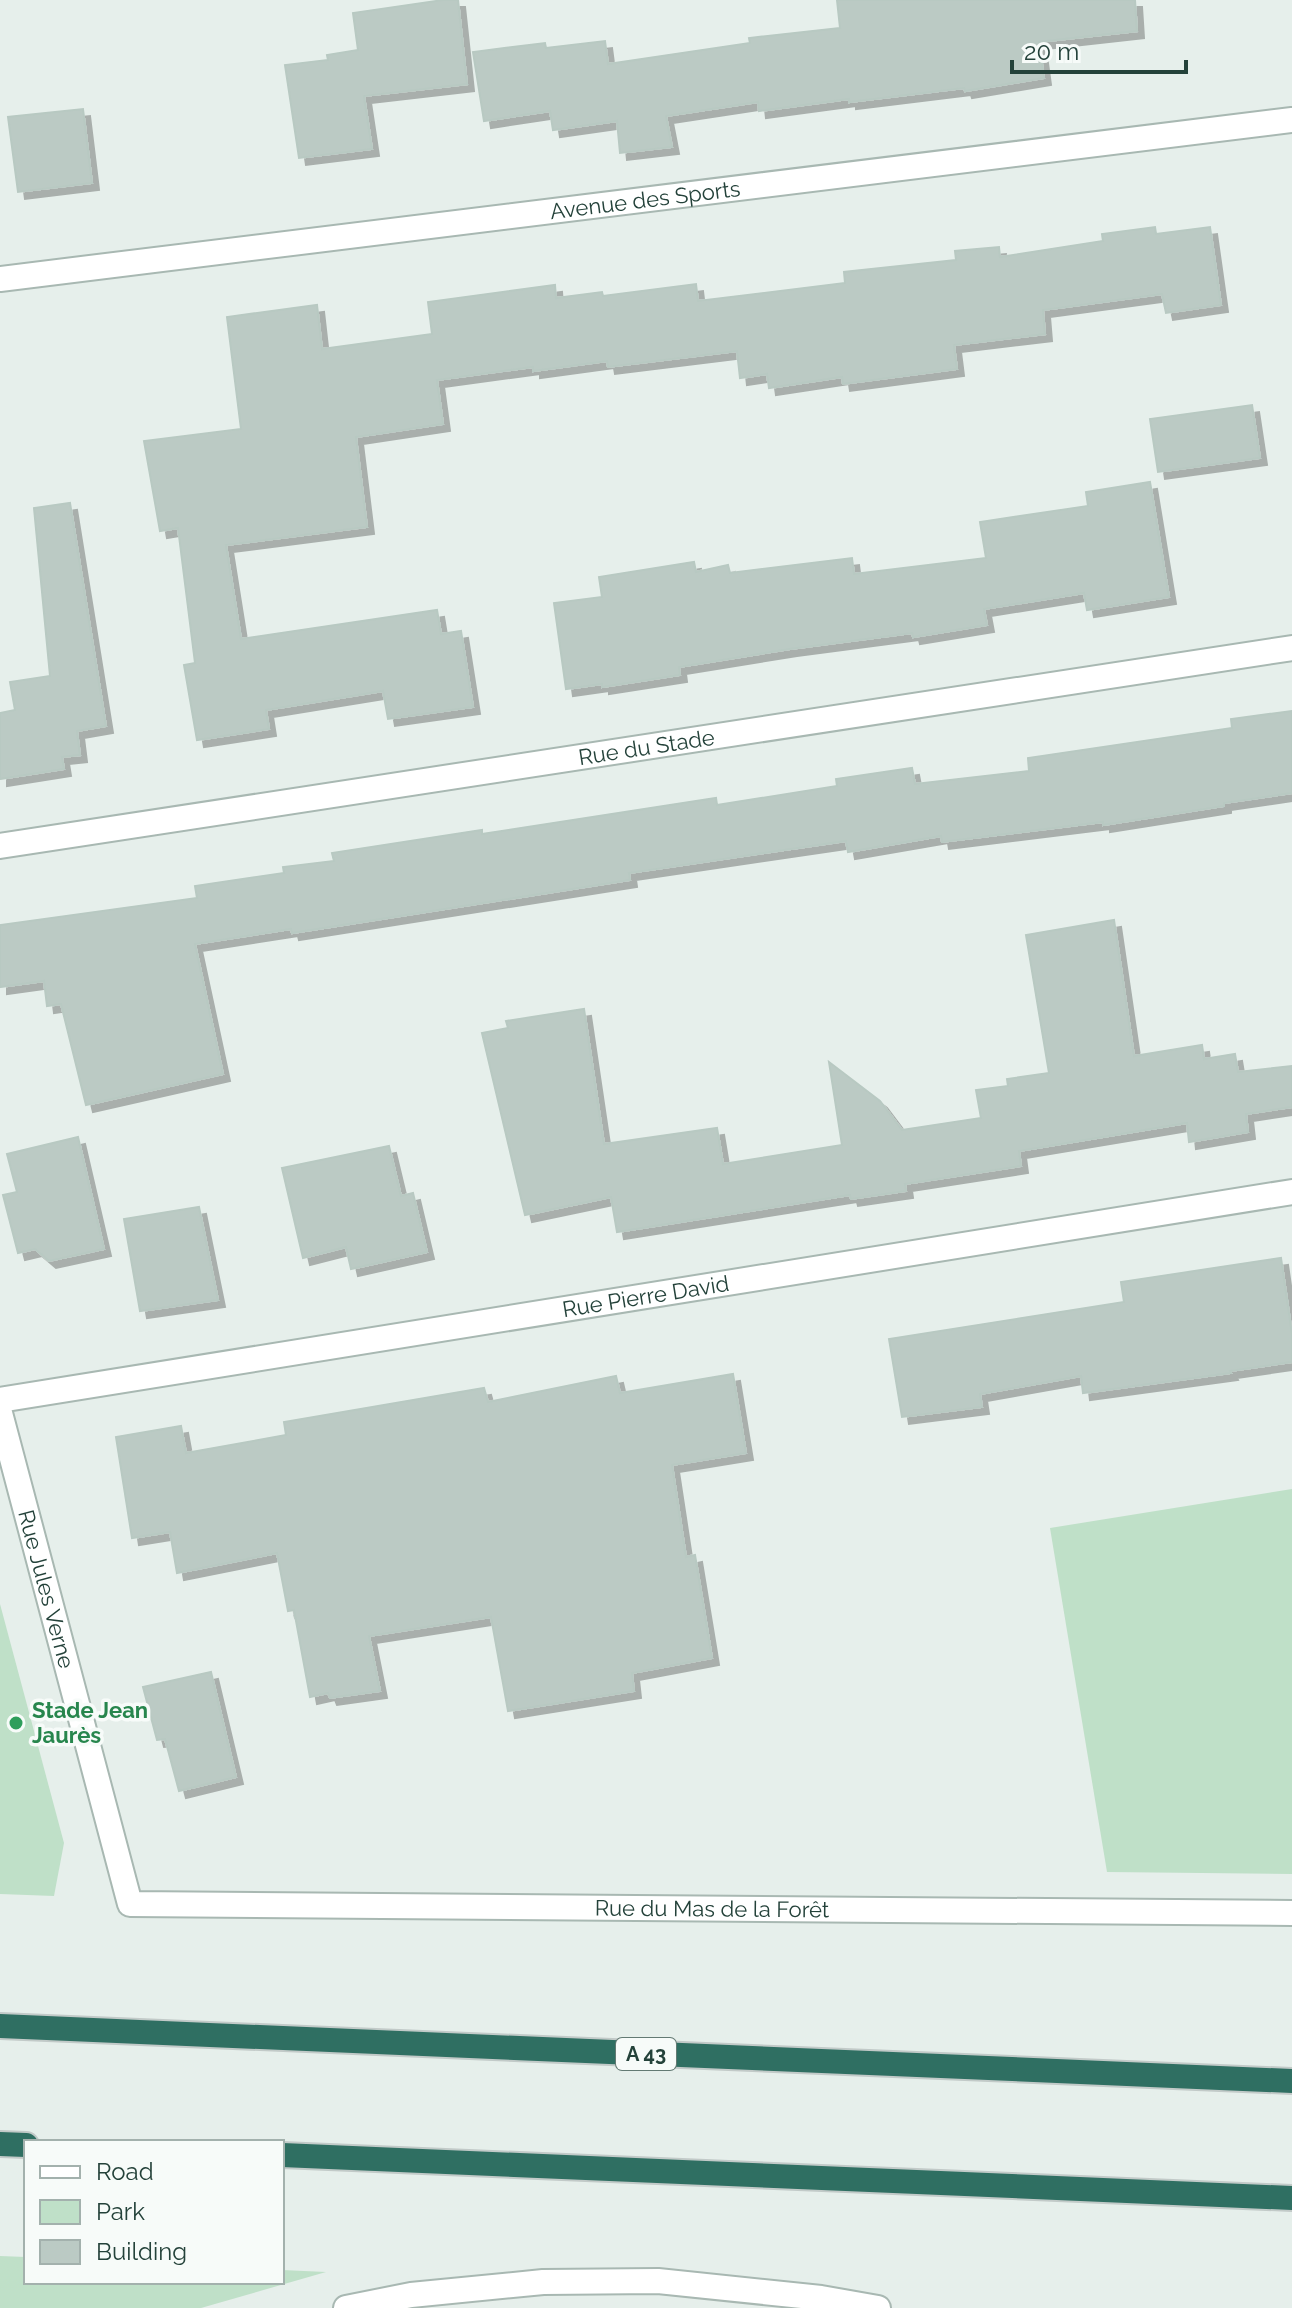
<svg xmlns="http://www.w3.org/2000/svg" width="1292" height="2308" font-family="Raleway,sans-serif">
<defs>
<filter id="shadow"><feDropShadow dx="7" dy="7" stdDeviation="0" flood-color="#0004"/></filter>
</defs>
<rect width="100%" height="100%" fill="#e6efeb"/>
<!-- green -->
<g fill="#bfe0c8">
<polygon points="1292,1489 1292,1874 1107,1872 1050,1528"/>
<polygon points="0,1604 64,1843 54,1896 0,1894"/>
<polygon points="0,2256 26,2257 26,2282 282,2282 282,2270 326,2272 201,2308 0,2308"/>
</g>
<!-- building -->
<g fill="#bbcac4" stroke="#b8c9c2" stroke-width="2" filter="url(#shadow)">
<polygon points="443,0 458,0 467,84 364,96 372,149 299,158 285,65 328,60 327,55 358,50 353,13"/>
<polygon points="837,0 1135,0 1137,31 1039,42 1044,78 965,91 964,88 849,102 849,99 759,111 758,102 666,116 672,147 620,153 617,121 553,130 550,111 484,121 473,52 545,43 546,48 605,41 608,64 750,43 749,38 840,28"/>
<polygon points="83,109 92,183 18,192 8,117"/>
<polygon points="1155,227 1156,234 1210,227 1221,305 1166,313 1162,294 1043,310 1045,334 954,345 957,369 843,384 842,377 769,388 767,374 740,378 737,351 608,367 607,361 533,371 533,367 437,380 443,424 356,437 367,527 226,545 241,639 437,610 441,634 461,631 473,707 388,719 383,691 266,710 269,729 197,740 184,665 195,663 178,528 160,531 144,441 241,429 227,317 317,305 322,349 432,334 428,302 555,285 556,298 602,292 603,296 696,284 698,301 845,283 844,272 956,260 955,251 999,247 1000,257 1103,241 1102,234"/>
<polygon points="1252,405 1260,458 1158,472 1150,419"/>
<polygon points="1150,482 1169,597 1087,610 1084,593 984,609 987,625 913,637 912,633 790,649 679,667 680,675 602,687 602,684 566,689 554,603 602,597 599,577 694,562 696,572 728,565 730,573 852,558 854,574 986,558 980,522 1088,506 1086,492"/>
<polygon points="70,503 106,726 77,731 80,755 62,757 64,769 0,779 0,713 15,710 10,682 50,676 34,508"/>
<polygon points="1292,711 1292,793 1224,803 1224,806 1103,825 1103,822 942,842 941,836 848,852 846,841 629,873 630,880 292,933 291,929 195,944 223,1074 86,1105 61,1004 47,1006 44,981 0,987 0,925 197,898 195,886 284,873 283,867 334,861 332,853 482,830 482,834 716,798 717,805 837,786 836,779 912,768 915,784 1029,771 1028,758 1232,728 1231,719"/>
<polygon points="1114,920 1134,1056 1202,1045 1204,1059 1235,1054 1238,1072 1292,1066 1292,1107 1246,1114 1248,1132 1189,1142 1187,1123 1019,1151 1021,1166 905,1184 906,1191 851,1199 850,1195 617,1232 611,1197 525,1215 482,1033 508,1028 506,1021 584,1009 604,1144 717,1128 723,1164 842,1145 829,1062 880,1101 902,1130 981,1118 976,1090 1008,1086 1007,1079 1049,1073 1026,935"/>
<polygon points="78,1137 104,1249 49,1261 35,1249 18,1253 3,1195 17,1192 7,1154"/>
<polygon points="389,1146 401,1196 413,1193 427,1252 351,1269 346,1247 303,1258 282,1168"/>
<polygon points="199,1207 218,1300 140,1311 124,1219"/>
<polygon points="1281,1258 1292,1334 1292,1362 1230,1371 1231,1373 1083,1393 1081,1376 980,1394 982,1407 902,1417 889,1339 1124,1302 1121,1282"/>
<polygon points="733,1374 746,1453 672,1465 686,1557 695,1555 712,1658 632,1673 634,1691 508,1711 491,1617 369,1636 380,1691 330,1698 328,1693 310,1697 294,1610 288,1611 277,1553 177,1573 170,1532 132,1538 116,1437 181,1426 186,1453 286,1435 284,1422 484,1388 488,1402 616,1376 620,1393"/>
<polygon points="211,1672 236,1777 179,1791 165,1739 157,1740 143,1687"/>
</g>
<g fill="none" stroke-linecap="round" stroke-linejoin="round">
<defs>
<g id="minor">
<path id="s1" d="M0,279L1292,120"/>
<path id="s2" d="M0,846L1292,648"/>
<path id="s3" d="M0,1400L1292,1192"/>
<path id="s4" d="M0,1413L130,1904L1292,1913"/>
<polyline points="346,2308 411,2295 543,2282 658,2281 821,2298 878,2308"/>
</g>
<g id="highway">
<polyline points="0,2026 1292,2081"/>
<polyline points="0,2144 26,2145"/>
<polyline points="282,2155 1292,2198"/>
</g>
</defs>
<!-- minor casing -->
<use href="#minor" stroke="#a8b8b2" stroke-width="28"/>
<!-- highway casing -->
<use href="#highway" stroke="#c2cac8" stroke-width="28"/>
<!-- minor -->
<use href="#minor" stroke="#fff" stroke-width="24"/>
<!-- highway -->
<use href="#highway" stroke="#2f6f62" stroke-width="24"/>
</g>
<!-- markers -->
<circle fill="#2e9e5b" stroke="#f7fbf9" stroke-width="3" cx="16" cy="1723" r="8"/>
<g text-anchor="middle" stroke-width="7" stroke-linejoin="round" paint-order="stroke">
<!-- shield labels -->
<rect fill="#f7fbf9" stroke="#637a73" stroke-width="2" x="616" y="2038" width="60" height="32" rx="6"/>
<g font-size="20" font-weight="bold" fill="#24423a">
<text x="646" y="2061">A 43</text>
</g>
<!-- street labels -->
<g font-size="22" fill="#24423a" stroke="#f7fbf9">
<text dy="8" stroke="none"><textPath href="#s1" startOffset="650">Avenue des Sports</textPath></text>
<text dy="8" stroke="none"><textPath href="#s2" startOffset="654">Rue du Stade</textPath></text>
<text dy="8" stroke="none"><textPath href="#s3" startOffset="654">Rue Pierre David</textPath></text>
<text dy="8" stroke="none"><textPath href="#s4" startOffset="182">Rue Jules Verne</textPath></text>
<text dy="8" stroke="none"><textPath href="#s4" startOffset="1090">Rue du Mas de la Forêt</textPath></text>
</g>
<!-- leisure labels -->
<g font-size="22" font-weight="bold" fill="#27864d" stroke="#f7fbf9" text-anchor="start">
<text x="32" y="1718">Stade Jean<tspan x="32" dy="25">Jaurès</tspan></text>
</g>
</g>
<!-- legend -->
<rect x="24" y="2140" width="260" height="144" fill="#f7fbf9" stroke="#a3b1ad" stroke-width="2"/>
<rect x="40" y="2166" width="40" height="12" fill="#ffffff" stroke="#a3b1ad" stroke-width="2"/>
<text x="96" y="2180" font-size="24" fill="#24423a">Road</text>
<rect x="40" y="2200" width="40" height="24" fill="#bfe0c8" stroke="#a3b1ad" stroke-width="2"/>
<text x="96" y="2220" font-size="24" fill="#24423a">Park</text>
<rect x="40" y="2240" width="40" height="24" fill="#bbcac4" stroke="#a3b1ad" stroke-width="2"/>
<text x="96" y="2260" font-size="24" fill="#24423a">Building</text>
<!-- scale -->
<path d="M1012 60v12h174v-12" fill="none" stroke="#24423a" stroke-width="4"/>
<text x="1024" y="60" font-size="24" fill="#24423a" stroke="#f7fbf9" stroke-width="6" paint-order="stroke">20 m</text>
</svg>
